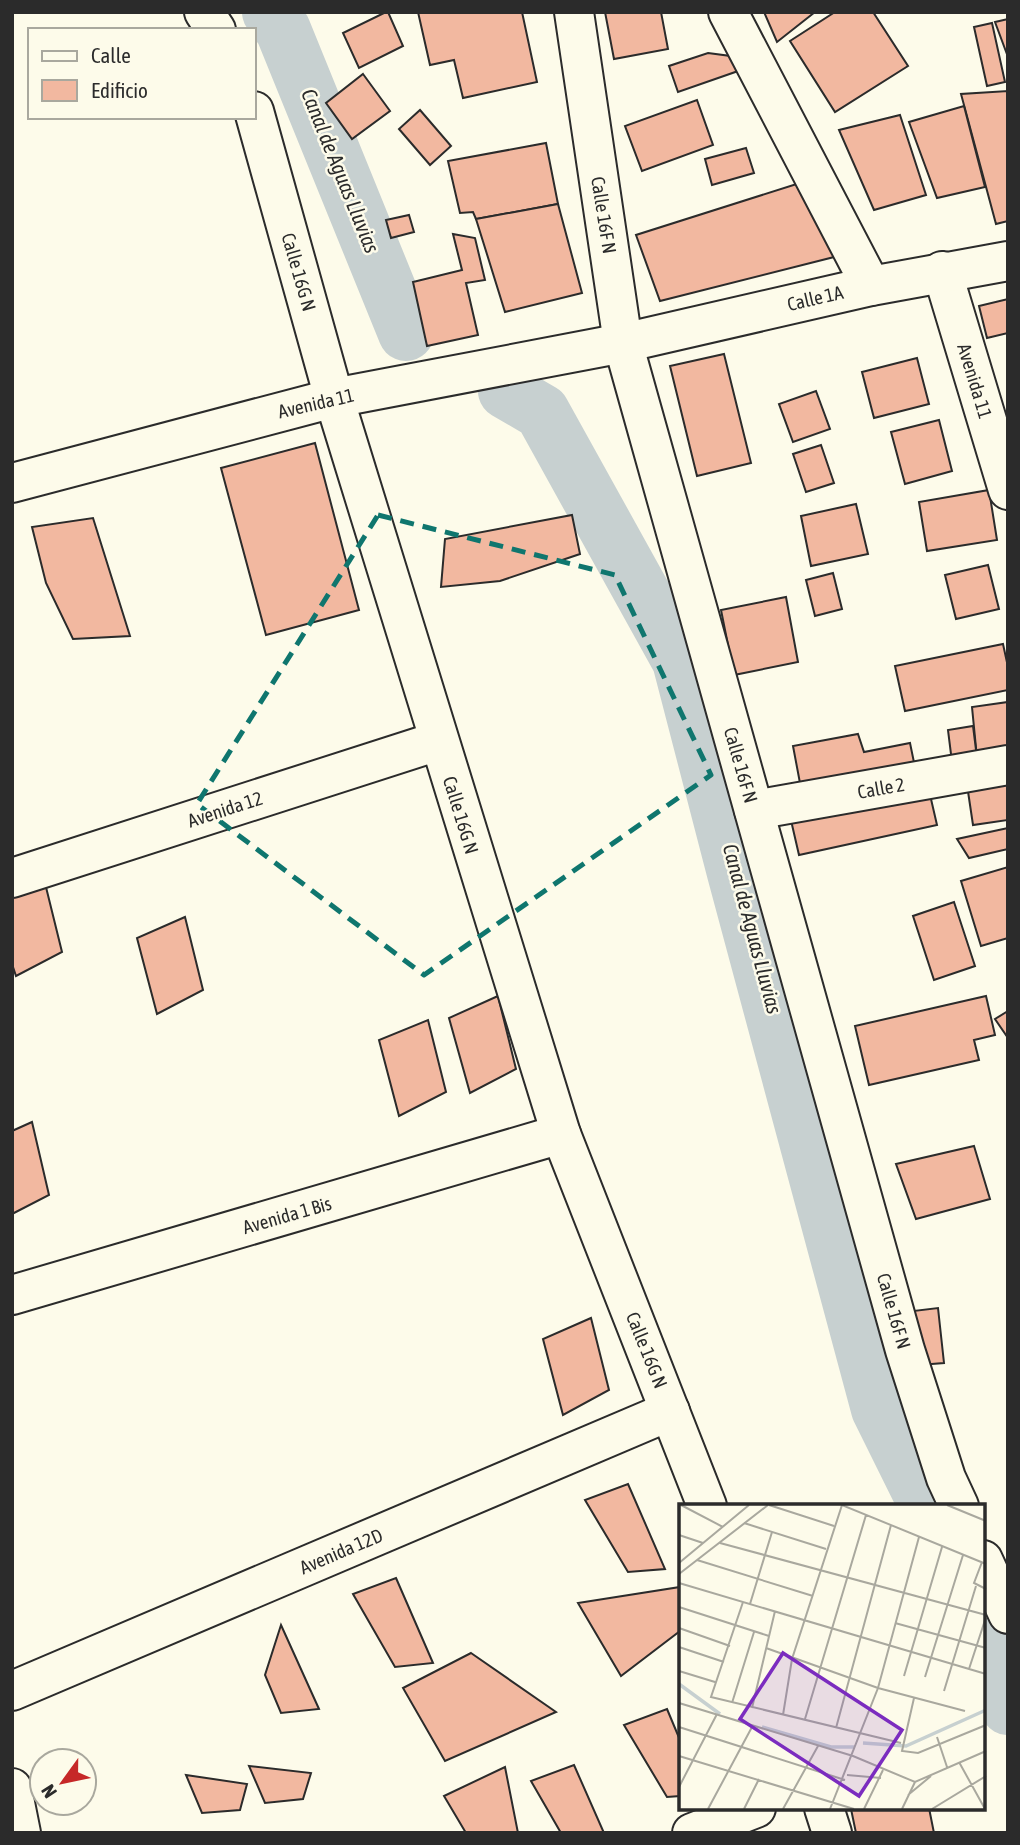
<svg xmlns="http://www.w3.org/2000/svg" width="1020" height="1845" font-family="'Asap Condensed',sans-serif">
<rect width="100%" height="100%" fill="#fdfbea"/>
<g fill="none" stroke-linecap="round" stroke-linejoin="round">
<!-- canal -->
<g stroke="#c7d0d0" stroke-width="56">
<polyline points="270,12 283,30 406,333"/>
<polyline points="506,391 542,412 680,661 735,873 879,1409 927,1506"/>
<polyline points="983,1617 1008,1707"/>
</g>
</g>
<!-- building -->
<g fill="#f2b8a0" stroke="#2b2b2b" stroke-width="2">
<polygon points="386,12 388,12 403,46 359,68 343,33"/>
<polygon points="418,12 522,12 537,82 463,98 454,60 430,65"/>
<polygon points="605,12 661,12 668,49 614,59"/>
<polygon points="764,12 815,12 777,42"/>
<polygon points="835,12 873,12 908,66 835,112 790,41"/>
<polygon points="1008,19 1008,57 995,22"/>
<polygon points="992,23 1005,82 987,86 974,27"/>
<polygon points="708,53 738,57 741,70 678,92 669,66"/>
<polygon points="363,74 390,111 352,139 326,103"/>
<polygon points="1008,91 1008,221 996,224 961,94"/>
<polygon points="697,100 713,145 642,171 625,126"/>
<polygon points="964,106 985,187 937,198 909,122"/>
<polygon points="420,110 451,146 430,165 399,129"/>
<polygon points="900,115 926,195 874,210 839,130"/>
<polygon points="546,143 558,204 476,219 473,212 460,213 448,161"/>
<polygon points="746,148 754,173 712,185 705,159"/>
<polygon points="803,182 838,256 660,301 636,235"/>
<polygon points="558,204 582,293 505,312 476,219"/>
<polygon points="409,215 414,232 391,238 386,220"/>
<polygon points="453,234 475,238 485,280 466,283 478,335 427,346 413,282 462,270"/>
<polygon points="1008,299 1008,333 987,338 979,306"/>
<polygon points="724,354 751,463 697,476 670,366"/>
<polygon points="917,358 929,404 874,418 862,372"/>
<polygon points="816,391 830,429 793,442 779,404"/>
<polygon points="939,420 952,471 905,484 891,432"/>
<polygon points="315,443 359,610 266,635 221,468"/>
<polygon points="821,445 834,483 806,492 793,454"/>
<polygon points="989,490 997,540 927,551 919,502"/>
<polygon points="856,504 868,554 811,566 801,516"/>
<polygon points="572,515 580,554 500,581 441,587 445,539"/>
<polygon points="93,518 130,636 73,639 46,583 32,527"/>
<polygon points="988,565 999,609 956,619 945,575"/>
<polygon points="833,573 842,609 815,616 806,580"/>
<polygon points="786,597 798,662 734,675 721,610"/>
<polygon points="1003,644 1008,667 1008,690 905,711 895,666"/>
<polygon points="1008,702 1008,755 977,758 972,707"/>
<polygon points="973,726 977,758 952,762 948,730"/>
<polygon points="858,734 864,752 910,743 917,777 803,799 793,746"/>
<polygon points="1008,772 1008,820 973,825 966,778"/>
<polygon points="928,786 937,825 799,855 790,816"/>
<polygon points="1008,828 1008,849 969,858 957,839"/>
<polygon points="1008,867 1008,938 981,946 961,881"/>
<polygon points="44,879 62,952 16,976 12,964 12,893"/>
<polygon points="954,902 975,966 934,980 913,916"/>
<polygon points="185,917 203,990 157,1014 137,938"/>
<polygon points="498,996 516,1069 470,1093 449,1018"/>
<polygon points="986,996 995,1035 974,1040 979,1060 869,1085 855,1026"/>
<polygon points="1008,1011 1008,1038 995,1019"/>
<polygon points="428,1020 446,1092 399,1116 379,1040"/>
<polygon points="32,1122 49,1195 12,1214 12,1131"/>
<polygon points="974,1146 990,1199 916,1219 896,1164"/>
<polygon points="938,1308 944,1363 919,1365 913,1311"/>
<polygon points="591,1318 609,1390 563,1415 543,1339"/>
<polygon points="628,1484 665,1569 628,1572 585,1500"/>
<polygon points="396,1578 433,1663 395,1667 353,1594"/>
<polygon points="680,1587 680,1631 621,1676 578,1603"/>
<polygon points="281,1625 319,1709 281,1713 265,1675"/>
<polygon points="471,1653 556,1712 445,1761 403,1688"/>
<polygon points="667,1709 680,1740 680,1796 667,1797 624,1725"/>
<polygon points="574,1765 604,1833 561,1833 531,1781"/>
<polygon points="249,1766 311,1773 303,1799 265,1803"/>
<polygon points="505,1767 518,1833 466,1833 444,1796"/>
<polygon points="186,1775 247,1784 240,1810 202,1813"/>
<polygon points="857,1808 929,1808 934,1833 856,1833 851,1809"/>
</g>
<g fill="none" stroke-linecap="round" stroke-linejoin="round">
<defs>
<g id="minor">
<polyline points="204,12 216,30"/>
<polyline points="574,12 623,343 905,1350 946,1478 959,1506"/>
<polyline points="728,12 871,286"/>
<polyline points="254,111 334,398 561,1134 707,1506"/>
<polyline points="942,271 1008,490"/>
<polyline points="12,483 334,398 623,343 871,286 1008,261"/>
<polyline points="754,810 1008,765"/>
<polyline points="12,878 438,741"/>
<polyline points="12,1295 561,1134"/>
<polyline points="983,1560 1008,1614"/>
<polyline points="12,1691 670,1411"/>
<polyline points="12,1788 21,1833"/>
<polyline points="824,1808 832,1833"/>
<polyline points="692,1833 756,1808"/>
</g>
</defs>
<!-- minor casing -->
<use href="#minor" stroke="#2b2b2b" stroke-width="42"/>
<!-- minor -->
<use href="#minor" stroke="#fdfbea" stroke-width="38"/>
</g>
<!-- marked area -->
<path fill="none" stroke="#0f766e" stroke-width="5" stroke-dasharray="14 9" stroke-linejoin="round" d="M378,515L615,575L711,775L424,975L197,804Z"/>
<g text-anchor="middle" stroke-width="5" stroke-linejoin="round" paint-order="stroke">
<!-- street labels -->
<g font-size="19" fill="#2b2b2b" stroke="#fdfbea">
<text transform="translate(604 215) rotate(81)" y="7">Calle 16F N</text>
<text transform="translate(299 272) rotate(74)" y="7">Calle 16G N</text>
<text transform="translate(815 298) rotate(-13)" y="7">Calle 1A</text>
<text transform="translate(975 381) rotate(73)" y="7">Avenida 11</text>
<text transform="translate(316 403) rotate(-13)" y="7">Avenida 11</text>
<text transform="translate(741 765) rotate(74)" y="7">Calle 16F N</text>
<text transform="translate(881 788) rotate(-10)" y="7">Calle 2</text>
<text transform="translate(225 809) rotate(-18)" y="7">Avenida 12</text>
<text transform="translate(461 815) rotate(73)" y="7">Calle 16G N</text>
<text transform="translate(287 1215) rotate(-16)" y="7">Avenida 1 Bis</text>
<text transform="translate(894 1311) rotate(74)" y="7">Calle 16F N</text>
<text transform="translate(647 1350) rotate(68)" y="7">Calle 16G N</text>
<text transform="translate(341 1551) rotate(-23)" y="7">Avenida 12D</text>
</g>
<!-- water labels -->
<g font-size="21" font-style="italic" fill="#2b2b2b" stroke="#fdfbea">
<text transform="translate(340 171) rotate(68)" y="7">Canal de Aguas Lluvias</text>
<text transform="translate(752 929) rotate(75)" y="7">Canal de Aguas Lluvias</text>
</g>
</g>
<!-- overview -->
<g transform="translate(679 1504)">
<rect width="306" height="306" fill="#fdfbea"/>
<path fill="none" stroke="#c7d0d0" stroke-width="3.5" d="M0,180L41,210M83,223L152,243H176M184,239L227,242L307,206"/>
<path fill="none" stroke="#a9a89e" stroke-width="2" d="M2,1L44,23M90,1L155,22M268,1L307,17M65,19L147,45M0,31L24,39M41,39L307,111M18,56L134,92M303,58L295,79L307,85M0,59L70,1M0,70L89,1M0,79L307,170M64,98L32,193L222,239M71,100L93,28M0,103L90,132M216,119L307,144M0,124L51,142M0,143L45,158M87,144L199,184L286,207M290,165L307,113M0,167L36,178M225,172L263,43M246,173L284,51M265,187L297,82M235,194L223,247L239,249L307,221M0,199L174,252L236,278L307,247M53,199L75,128M73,204L96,107M104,211L113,155L163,1L307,60M126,215L187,11M0,223L166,276M157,224L212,21M258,233L268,263M0,252L175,305M280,258L306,305M168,271L202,274M0,283L38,210M229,291L252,272M29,305L73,223M65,305L80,275M104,305L139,242M151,305L199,184L240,33M185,305L204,266M223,305L236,278M253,305L307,272"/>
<path fill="#7b2cbf" fill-opacity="0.15" stroke="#7b2cbf" stroke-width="3.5" d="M104,149L223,226L180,292L61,215Z"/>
<rect width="306" height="306" fill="none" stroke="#2b2b2b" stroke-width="3.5"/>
</g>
<!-- border -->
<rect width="1020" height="1845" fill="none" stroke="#2b2b2b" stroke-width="28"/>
<!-- legend -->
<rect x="28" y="28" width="228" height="91" fill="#fdfbea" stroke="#a9a89e" stroke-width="2"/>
<rect x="42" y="51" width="35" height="10" fill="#fdfbea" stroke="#a9a89e" stroke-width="2"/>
<text x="91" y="63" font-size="21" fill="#2b2b2b">Calle</text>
<rect x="42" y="80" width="35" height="21" fill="#f2b8a0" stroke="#a9a89e" stroke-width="2"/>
<text x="91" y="98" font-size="21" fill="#2b2b2b">Edificio</text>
<!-- north arrow -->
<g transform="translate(63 1782) rotate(237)"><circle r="33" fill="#fdfbea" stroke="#a9a89e" stroke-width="2"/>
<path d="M0-5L12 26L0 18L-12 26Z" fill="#c62828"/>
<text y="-10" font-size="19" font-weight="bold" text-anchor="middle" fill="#2b2b2b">N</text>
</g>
</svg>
